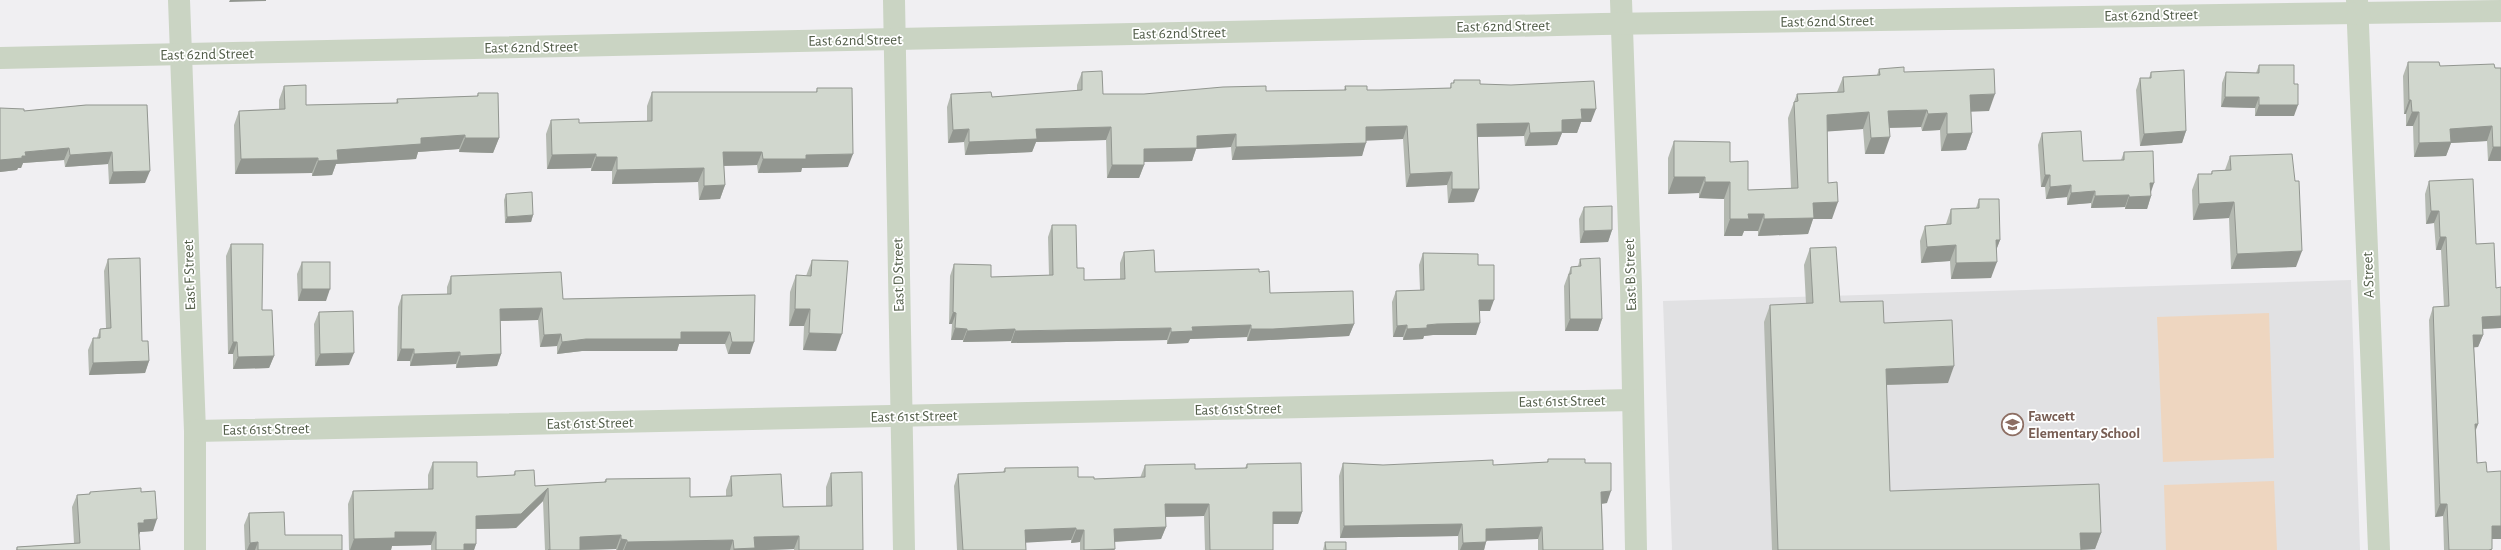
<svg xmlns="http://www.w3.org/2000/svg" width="2501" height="550" font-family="'Alegreya Sans',sans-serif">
<rect width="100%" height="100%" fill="#f0eff2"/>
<!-- education -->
<polygon fill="#e1e1e3" points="2351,280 2360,550 1672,550 1663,301"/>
<!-- green -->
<g fill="#eed6c0">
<polygon points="2269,313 2274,458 2163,462 2157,317"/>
<polygon points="2274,481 2277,550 2166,550 2164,485"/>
</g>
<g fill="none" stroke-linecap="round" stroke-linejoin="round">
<!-- street -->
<g stroke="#cad4c3" stroke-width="22">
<polyline points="179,0 195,431 195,550"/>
<polyline points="894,0 904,550"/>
<polyline points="1621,0 1631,287 1636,550"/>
<polyline points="2357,0 2379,550"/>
<polyline points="0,58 1602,24 2501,11"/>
<polyline points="195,431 1633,400"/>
</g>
</g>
<!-- wall -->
<g fill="#b4b9b1">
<polygon points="2408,62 2440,66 2501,68 2501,161 2488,161 2487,141 2451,143 2446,156 2414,157 2413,126 2406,126 2406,114 2404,114 2403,76"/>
<polygon points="2259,65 2294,116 2255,116 2255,108 2221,107 2222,83 2226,72 2256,73"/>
<polygon points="1879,69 1904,72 1989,111 1971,111 1972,133 1966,150 1941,151 1940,130 1922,131 1921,127 1889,128 1884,154 1865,154 1863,129 1827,131 1828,183 1832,219 1813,219 1808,234 1758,236 1758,231 1744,231 1742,236 1724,236 1724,199 1699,198 1699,193 1668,194 1668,158 1674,141 1730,162 1748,190 1791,188 1788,118 1797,94 1837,92 1843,77 1877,75"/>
<polygon points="1082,72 1103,94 1144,94 1266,91 1344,90 1345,86 1367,90 1380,90 1450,88 1451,83 1453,83 1454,80 1480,84 1591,122 1581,122 1577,133 1562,133 1557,145 1525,146 1524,136 1478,137 1474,202 1448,203 1447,185 1406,187 1403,139 1366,140 1362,156 1232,160 1231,147 1196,149 1192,161 1144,162 1144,165 1139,178 1107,178 1106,140 1036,142 1032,152 965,155 964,142 948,143 947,107 951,94 992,97 1077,91 1077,85"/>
<polygon points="2151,72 2186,131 2182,143 2140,146 2136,90 2140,78 2149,78"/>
<polygon points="284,86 306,105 396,103 397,99 477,96 478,93 499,138 493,153 459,152 459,149 418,152 416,159 336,164 332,175 312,176 312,173 235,174 234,125 239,111 279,110 279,100"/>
<polygon points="817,88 848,167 802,168 801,172 758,173 757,165 724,166 725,185 720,199 699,200 698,182 612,184 612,171 591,171 591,168 547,169 546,134 551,120 579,123 647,121 647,106 652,92 816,92"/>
<polygon points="86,105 145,183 109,184 108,164 65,167 64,160 23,163 21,168 18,168 17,170 0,172 0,108 24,111"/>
<polygon points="2042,133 2083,161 2121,160 2124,152 2151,192 2151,196 2147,209 2125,209 2125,207 2091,208 2091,203 2067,205 2067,197 2046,199 2045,187 2041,187 2038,145"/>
<polygon points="2230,156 2296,267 2231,269 2229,218 2193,220 2192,190 2198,174 2211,174 2212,171 2225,170"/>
<polygon points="2429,181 2476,244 2496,288 2501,287 2501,328 2483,329 2483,335 2478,347 2474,347 2478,424 2476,430 2477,463 2492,539 2492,550 2444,550 2443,516 2435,517 2429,320 2433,307 2444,307 2441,250 2436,250 2434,223 2426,224 2425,194"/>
<polygon points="506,194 533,215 531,222 505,223 504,200"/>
<polygon points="1979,199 2000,240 1996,250 1991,278 1951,279 1950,261 1921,263 1920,241 1925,226 1946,224 1951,209 1976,208"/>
<polygon points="1584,207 1612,230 1608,242 1580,243 1579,219"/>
<polygon points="1052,225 1084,280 1120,279 1120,263 1124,252 1155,272 1259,272 1270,293 1354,324 1349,336 1269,340 1247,341 1247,337 1190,339 1188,343 1167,344 1167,340 1011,343 1011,341 963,342 963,340 951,340 952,324 949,324 950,276 954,264 991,277 1049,275 1048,237"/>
<polygon points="231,244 262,310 274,356 269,368 233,369 233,354 228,354 226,256"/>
<polygon points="1810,248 1840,302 1884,323 1948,383 1886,385 1890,491 2101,533 2095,549 2081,550 1772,550 1764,322 1770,305 1806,304 1804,265"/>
<polygon points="1423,253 1478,265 1490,311 1480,311 1476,335 1433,335 1424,336 1423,339 1403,340 1403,337 1393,337 1392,302 1396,291 1420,290 1419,265"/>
<polygon points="108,259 142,341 149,361 145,373 89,375 88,350 93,338 97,338 100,329 106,328 104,271"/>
<polygon points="1580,259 1602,319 1598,331 1565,331 1564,286 1571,267 1578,266"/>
<polygon points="812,260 836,351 803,350 804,326 789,326 790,292 796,275 806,276"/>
<polygon points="302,262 326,301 298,301 297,274"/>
<polygon points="451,276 563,299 755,295 750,354 728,354 725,344 679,344 677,351 582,351 557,354 557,346 540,347 538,320 500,321 501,354 497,366 456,368 456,364 410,366 410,361 397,361 398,307 402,295 447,294 447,287"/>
<polygon points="319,312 349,365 315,366 314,324"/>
<polygon points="1548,459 1585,463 1607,503 1602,504 1603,550 1538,550 1538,539 1486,540 1486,542 1484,550 1458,550 1458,536 1340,538 1339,476 1343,463 1383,465 1493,465 1547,462"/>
<polygon points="433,462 477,477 513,476 515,471 535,486 604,482 606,479 690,497 726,496 726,490 731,476 783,507 826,506 826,487 831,473 863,550 794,550 794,549 766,550 616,550 616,549 580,550 545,550 543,501 516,528 476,529 476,544 474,550 431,550 431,545 392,546 391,550 349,550 348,504 353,491 428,490 428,475"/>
<polygon points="1247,464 1302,512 1298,524 1273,524 1273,550 1205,550 1204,516 1165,517 1166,527 1161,539 1114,542 1114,550 1080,550 1080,542 1071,543 1071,540 1026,542 1026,550 957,550 954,486 958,474 1003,472 1005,468 1094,479 1140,478 1145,465 1195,469 1245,468"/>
<polygon points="90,492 141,492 153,531 140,532 139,535 140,550 16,550 17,547 74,543 72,507 77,495 89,494"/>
<polygon points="249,513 285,535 342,550 245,550 244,525"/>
<polygon points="1325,542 1346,550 1323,550"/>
</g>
<!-- shaded-wall -->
<g fill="#929690">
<polygon points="230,0 266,0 266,1 229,2"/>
<polygon points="1995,94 1989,111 1964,112 1970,95"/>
<polygon points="2225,97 2259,97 2255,108 2221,107"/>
<polygon points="2409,100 2411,100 2406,114 2404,114"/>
<polygon points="2259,105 2298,105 2294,116 2255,116"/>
<polygon points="1581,109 1596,109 1591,122 1581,122 1577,133 1562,133 1557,145 1525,146 1530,133 1562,120"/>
<polygon points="1927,110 1921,127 1882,128 1888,111"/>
<polygon points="1869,112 1863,129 1821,132 1827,115"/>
<polygon points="2412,112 2419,112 2413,126 2406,126"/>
<polygon points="1947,113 1940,130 1922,131 1928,114"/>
<polygon points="1529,123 1524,136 1473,137 1477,124"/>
<polygon points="1407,126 1403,139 1361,141 1366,127"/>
<polygon points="2492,126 2487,141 2451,143 2446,156 2414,157 2419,143 2450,129"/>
<polygon points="1111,127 1106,140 1036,142 1032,152 965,155 969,142 1036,129"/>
<polygon points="969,129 964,142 948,143 953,130"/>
<polygon points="2186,131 2182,143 2140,146 2144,134"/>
<polygon points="1972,133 1966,150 1941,151 1947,134"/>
<polygon points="1236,134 1231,147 1196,149 1192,161 1139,162 1144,149 1197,136"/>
<polygon points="465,135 459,149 418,152 416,159 336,164 332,175 312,176 318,161 337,150 421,138"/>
<polygon points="1890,137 1884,154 1865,154 1871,138"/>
<polygon points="465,138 499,138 493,153 459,152"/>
<polygon points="1366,143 1362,156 1232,160 1236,147"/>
<polygon points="2493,147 2501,147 2501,161 2488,161"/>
<polygon points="69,148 64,160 23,163 21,168 18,168 17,170 0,172 0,160 22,156 25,152"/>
<polygon points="112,152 108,164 65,167 70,155"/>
<polygon points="723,152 762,152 757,165 718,166"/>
<polygon points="596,154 591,168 547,169 552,155"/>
<polygon points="853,154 848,167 802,168 801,172 758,173 763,159 806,155"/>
<polygon points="596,157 617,157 612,171 591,171"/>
<polygon points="318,158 312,173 235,174 241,159"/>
<polygon points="1112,165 1144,165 1139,178 1107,178"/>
<polygon points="704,168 698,182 612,184 617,170"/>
<polygon points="150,171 145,183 109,184 113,172"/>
<polygon points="1452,172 1447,185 1406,187 1410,174"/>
<polygon points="2045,175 2050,175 2045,187 2041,187"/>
<polygon points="1674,177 1705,177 1699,193 1668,194"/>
<polygon points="1705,182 1730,182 1724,199 1699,198"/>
<polygon points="2150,183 2154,183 2150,195"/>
<polygon points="725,185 720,199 699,200 704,186"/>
<polygon points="2071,185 2067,197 2046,199 2050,187"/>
<polygon points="1452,189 1479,189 1474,202 1448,203"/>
<polygon points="2095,191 2091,203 2067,205 2071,193"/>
<polygon points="2129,195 2125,207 2091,208 2095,196"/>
<polygon points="2151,196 2147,209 2125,209 2129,197"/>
<polygon points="1838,202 1832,219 1813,219 1808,234 1758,236 1764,219 1813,203"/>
<polygon points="2234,202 2229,218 2193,220 2199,204"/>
<polygon points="2431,211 2439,211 2434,223 2426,224"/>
<polygon points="1748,214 1764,214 1758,231 1744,231 1742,236 1724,236 1730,219"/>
<polygon points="533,215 531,222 505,223 507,217"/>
<polygon points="1612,230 1608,242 1580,243 1584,231"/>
<polygon points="2440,237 2446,237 2441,250 2436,250"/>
<polygon points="1996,240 2000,240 1994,256"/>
<polygon points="1956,245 1950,261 1921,263 1927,247"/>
<polygon points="2302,251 2296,267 2231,269 2237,254"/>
<polygon points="1997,262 1991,278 1951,279 1956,263"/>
<polygon points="302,289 330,289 326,301 298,301"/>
<polygon points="1479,300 1494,300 1490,311 1475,311"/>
<polygon points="542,308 538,320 495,321 500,309"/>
<polygon points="795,309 810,309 804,326 789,326"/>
<polygon points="953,312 956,313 952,324 949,324"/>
<polygon points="2501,316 2501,328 2478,329 2482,317"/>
<polygon points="1570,319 1602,319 1598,331 1565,331"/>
<polygon points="1480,323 1476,335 1433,335 1424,336 1423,339 1403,340 1407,329 1427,325 1437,324"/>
<polygon points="1354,324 1349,336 1269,340 1247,341 1251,329"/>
<polygon points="1251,325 1247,337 1190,339 1188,343 1167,344 1171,332 1192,327"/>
<polygon points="1407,325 1403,337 1393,337 1397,326"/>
<polygon points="955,328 967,329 963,340 951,340"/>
<polygon points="1171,328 1167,340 1011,343 1015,331"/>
<polygon points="1015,329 1011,341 963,342 967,331"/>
<polygon points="681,332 730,332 725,344 679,344 677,351 582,351 557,354 562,342 586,339"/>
<polygon points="809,333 842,334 836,351 803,350"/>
<polygon points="561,334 557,346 540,347 544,335"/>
<polygon points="2473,335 2483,335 2478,347 2468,348"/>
<polygon points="233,342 237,342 233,354 228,354"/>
<polygon points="732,342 754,342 750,354 728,354"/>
<polygon points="401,349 414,349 410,361 397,361"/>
<polygon points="460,352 456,364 410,366 414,354"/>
<polygon points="354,353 349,365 315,366 320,354"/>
<polygon points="501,354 497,366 456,368 460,356"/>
<polygon points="274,356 269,368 233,369 238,357"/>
<polygon points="149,361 145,373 89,375 93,363"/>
<polygon points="1954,366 1948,383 1880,385 1886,369"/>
<polygon points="2475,424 2478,424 2473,436"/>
<polygon points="548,488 543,501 516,528 471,529 476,516"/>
<polygon points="1611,491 1607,503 1597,504 1601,492"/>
<polygon points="1165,504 1209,504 1204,516 1160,517"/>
<polygon points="2440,504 2447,504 2443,516 2435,517"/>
<polygon points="1273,512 1302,512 1298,524 1269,524"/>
<polygon points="157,519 153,531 140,532 139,535 138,523 144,520"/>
<polygon points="1462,524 1458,536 1340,538 1344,526"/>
<polygon points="2492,526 2501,526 2501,539 2487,539"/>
<polygon points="1166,527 1161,539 1109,542 1114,529"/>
<polygon points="1542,527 1538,539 1482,541 1486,529"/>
<polygon points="1076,528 1071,540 1021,543 1025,530"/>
<polygon points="1076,530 1084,530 1080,542 1071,543"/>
<polygon points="395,532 436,532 431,545 392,546 391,550 350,550 354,539"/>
<polygon points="2080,533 2101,533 2095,549 2074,550"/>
<polygon points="621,535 616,549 575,550 580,537"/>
<polygon points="799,536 794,549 766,550 733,550 734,549 754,537"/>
<polygon points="621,539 627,540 623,550 617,550"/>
<polygon points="733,540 730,550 624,550 627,542"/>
<polygon points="258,542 255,550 247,550 250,543"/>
<polygon points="1486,542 1484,550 1460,550 1463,543"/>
<polygon points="464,544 476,544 474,550 462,550"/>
<polygon points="1115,549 1114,550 1084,550"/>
</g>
<!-- building -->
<g fill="#d1d7ce" stroke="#929690">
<polygon points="2408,62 2439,62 2440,66 2494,64 2495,68 2501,68 2501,147 2493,147 2492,126 2450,129 2451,142 2419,143 2419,112 2412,112 2411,100 2409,100"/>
<polygon points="2259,65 2294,65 2294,84 2298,84 2298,105 2259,105 2259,97 2225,97 2226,72 2259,73"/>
<polygon points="1904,67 1904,72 1994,69 1995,94 1970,95 1972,133 1947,134 1947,113 1928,114 1927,110 1888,111 1890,137 1871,138 1869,112 1827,115 1828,183 1837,182 1838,202 1813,203 1814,218 1764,219 1764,214 1748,214 1749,219 1730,219 1730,182 1705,182 1705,177 1674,177 1674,141 1730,142 1730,162 1748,161 1748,190 1798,188 1794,102 1798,101 1797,94 1844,92 1843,77 1880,75 1879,69"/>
<polygon points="2184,70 2186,131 2144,134 2140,78 2151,78 2151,72"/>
<polygon points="1102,71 1103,94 1144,94 1223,87 1266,86 1266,91 1346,90 1345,86 1367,86 1367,90 1380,90 1451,88 1451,83 1454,83 1454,80 1480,80 1480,84 1511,85 1594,81 1596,109 1581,109 1582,119 1562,120 1562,132 1530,133 1529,123 1477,124 1479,189 1452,189 1452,172 1410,174 1407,126 1366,127 1366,143 1236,147 1236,134 1197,136 1197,148 1144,149 1144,165 1112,165 1111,127 1036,129 1037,139 969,142 969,129 953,130 951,94 991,92 992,97 1082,90 1082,72"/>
<polygon points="306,85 306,105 398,103 397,99 478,96 478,93 498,93 499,138 465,138 465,135 421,138 421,144 337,150 338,160 318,161 318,158 241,159 239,111 285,109 284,86"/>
<polygon points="817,88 852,88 853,154 806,155 806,159 763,159 762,152 723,152 725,185 704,186 704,168 617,170 617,157 596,157 596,154 552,155 551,120 579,119 579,123 652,121 652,92 817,92"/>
<polygon points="86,105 147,105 150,171 113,172 112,152 70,155 69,148 25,152 26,156 22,156 22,158 0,160 0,108 24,109 24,111"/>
<polygon points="2081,131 2083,161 2124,160 2124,152 2153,151 2154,183 2150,183 2151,196 2129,197 2129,195 2095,196 2095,191 2071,193 2071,185 2050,187 2050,175 2045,175 2042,133"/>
<polygon points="2292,154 2295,181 2299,181 2302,251 2237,254 2234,202 2199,204 2198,174 2212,174 2212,171 2231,170 2230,156"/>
<polygon points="2473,179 2476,244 2494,243 2496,288 2501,287 2501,316 2482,317 2483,335 2473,335 2478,424 2475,424 2477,463 2486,462 2487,472 2501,471 2501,526 2492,526 2492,549 2489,550 2449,550 2447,504 2440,504 2433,307 2449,306 2446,237 2440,237 2439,211 2431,211 2429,181"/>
<polygon points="532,192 533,215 507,217 506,194"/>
<polygon points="1979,199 1999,199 2000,240 1996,240 1997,262 1956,263 1956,245 1927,247 1925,226 1951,224 1951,209 1979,208"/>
<polygon points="1612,206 1612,230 1584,231 1584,207"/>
<polygon points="1052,225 1076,225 1077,268 1084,268 1084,280 1125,279 1124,252 1154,250 1155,272 1259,269 1259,272 1269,271 1270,293 1353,291 1354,324 1273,329 1251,329 1251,325 1192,327 1193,331 1171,332 1171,328 1015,331 1015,329 967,331 967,329 955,328 956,313 953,312 954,264 991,265 991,277 1053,275"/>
<polygon points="231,244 263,244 262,310 272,310 274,356 238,357 237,342 233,342"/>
<polygon points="1836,247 1840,302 1883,301 1884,323 1952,320 1954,366 1886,369 1890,491 2099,484 2101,533 2080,533 2081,550 1778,550 1770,305 1813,303 1810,248"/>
<polygon points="1423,253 1478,254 1478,265 1494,265 1494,300 1479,300 1480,323 1437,324 1427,325 1427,328 1407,329 1407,325 1397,326 1396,291 1424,290"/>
<polygon points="140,258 142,341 148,341 149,361 93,363 93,338 100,338 100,329 111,328 108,259"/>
<polygon points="1600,258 1602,319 1570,319 1569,274 1571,274 1571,267 1581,266 1580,259"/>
<polygon points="812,260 848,261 842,334 809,333 810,309 795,309 796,275 811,276"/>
<rect x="302" y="262" width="28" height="27"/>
<polygon points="561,272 563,299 755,295 754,342 732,342 730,332 681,332 681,339 586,339 562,342 561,334 544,335 542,308 500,309 501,354 460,356 460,352 414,354 414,349 401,349 402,295 451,294 451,276"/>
<polygon points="353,311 354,353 320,354 319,312"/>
<polygon points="1548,459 1585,459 1585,463 1611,463 1611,491 1601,492 1603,550 1543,550 1542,527 1486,529 1486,542 1463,543 1462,524 1344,526 1343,463 1383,465 1493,460 1493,465 1548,462"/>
<polygon points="433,462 477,462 477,477 515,475 515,471 534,470 535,486 606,482 606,479 690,478 690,497 732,496 731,476 781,474 783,507 832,506 831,473 862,472 863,550 799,550 799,536 754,537 755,548 734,549 733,540 627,542 627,540 621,539 621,535 580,537 580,550 548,550 550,550 548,488 521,514 476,516 476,544 464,544 464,550 436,550 436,532 395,532 395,538 354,539 353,491 433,489"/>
<polygon points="1301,463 1302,512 1273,512 1273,550 1210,550 1209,504 1165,504 1166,527 1114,529 1115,549 1084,550 1084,530 1076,530 1076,528 1025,530 1026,550 963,550 958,474 1005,472 1005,468 1078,467 1078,477 1094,477 1094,479 1145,477 1145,465 1195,464 1195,469 1247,468 1247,464"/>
<polygon points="141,488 141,492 155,491 157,519 144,520 144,523 138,523 140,550 17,550 17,547 80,543 77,495 90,494 90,492"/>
<polygon points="284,512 285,535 342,535 342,550 258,550 258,542 250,543 249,513"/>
<polygon points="1325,542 1346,542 1346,550 1326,550"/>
</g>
<!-- icons -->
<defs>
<symbol id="school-ring" viewBox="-11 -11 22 22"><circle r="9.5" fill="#fff" stroke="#8d6e63" stroke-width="1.5"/><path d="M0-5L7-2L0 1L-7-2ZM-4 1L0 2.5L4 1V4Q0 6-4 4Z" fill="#8d6e63"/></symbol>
</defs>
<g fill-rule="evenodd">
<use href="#school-ring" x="2000" y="412" width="25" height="25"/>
</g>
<g text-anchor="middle" stroke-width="3.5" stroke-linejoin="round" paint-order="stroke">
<!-- street labels -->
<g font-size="15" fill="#515c48" stroke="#fff">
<text transform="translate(2151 15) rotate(-1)" y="5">East 62nd Street</text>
<text transform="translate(1827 21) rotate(-1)" y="5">East 62nd Street</text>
<text transform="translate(1503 26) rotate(-1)" y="5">East 62nd Street</text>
<text transform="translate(1179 33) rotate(-1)" y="5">East 62nd Street</text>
<text transform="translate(855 40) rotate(-1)" y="5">East 62nd Street</text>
<text transform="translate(531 47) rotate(-1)" y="5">East 62nd Street</text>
<text transform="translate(207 54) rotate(-1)" y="5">East 62nd Street</text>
<text transform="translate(189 275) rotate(-92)" y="5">East F Street</text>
<text transform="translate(898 275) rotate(-91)" y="5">East D Street</text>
<text transform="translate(1630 275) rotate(-92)" y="5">East B Street</text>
<text transform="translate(2368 275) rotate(-92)" y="5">A Street</text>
<text transform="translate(1562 401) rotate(-1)" y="5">East 61st Street</text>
<text transform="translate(1238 409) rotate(-1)" y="5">East 61st Street</text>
<text transform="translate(914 416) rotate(-1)" y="5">East 61st Street</text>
<text transform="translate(590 423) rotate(-1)" y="5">East 61st Street</text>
<text transform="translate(266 429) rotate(-1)" y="5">East 61st Street</text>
</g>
<!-- education labels -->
<g font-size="15" font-weight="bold" fill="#785e54" stroke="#fff" text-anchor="start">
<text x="2028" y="421">Fawcett<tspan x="2028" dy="17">Elementary School</tspan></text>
</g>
</g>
</svg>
